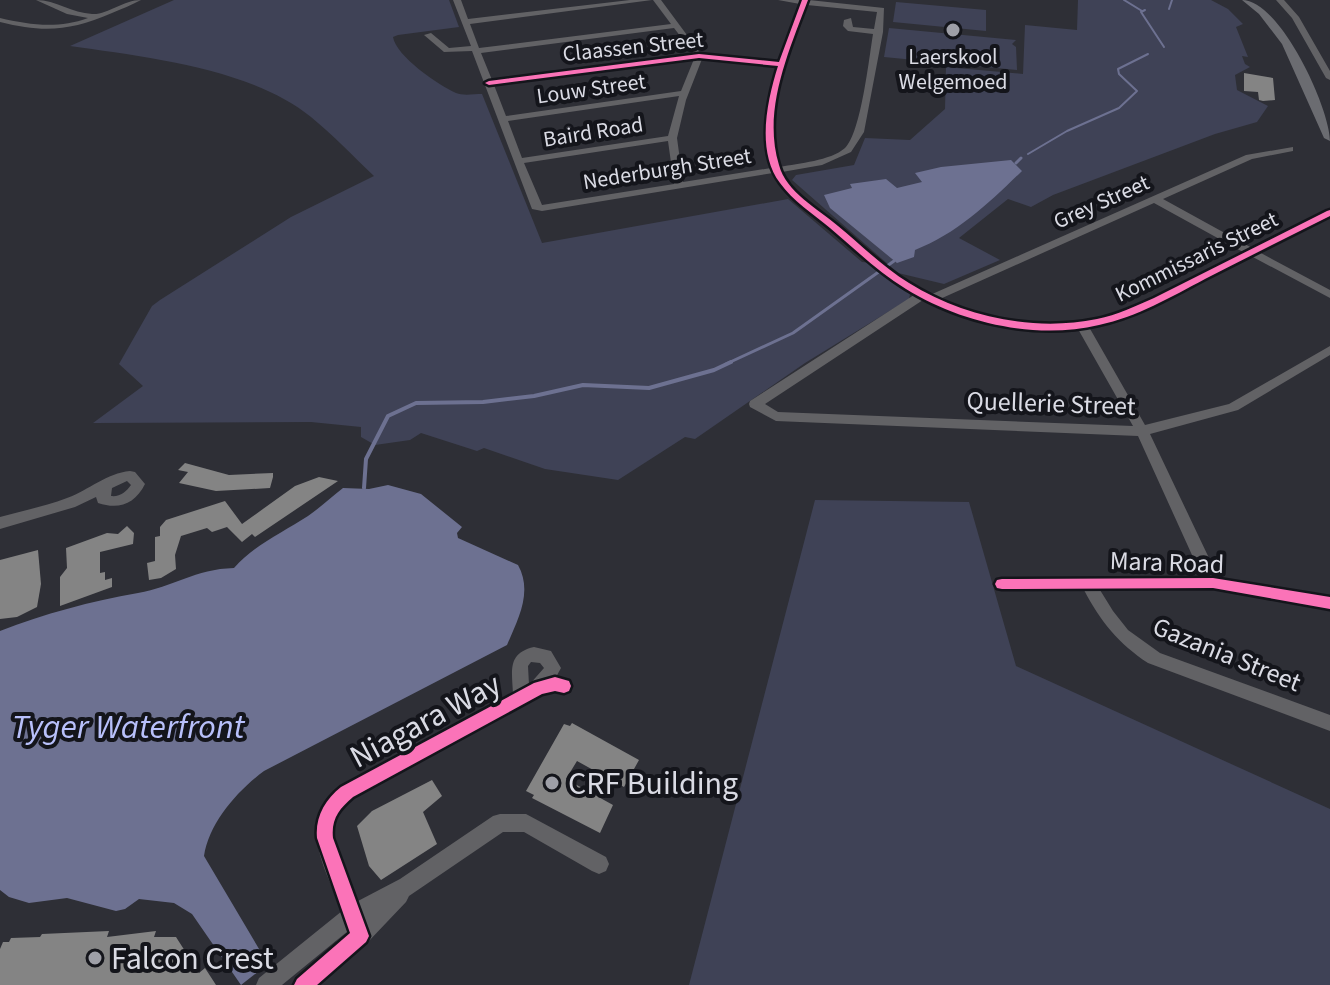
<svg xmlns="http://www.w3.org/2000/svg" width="1330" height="985" font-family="'Source Sans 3',sans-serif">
<rect width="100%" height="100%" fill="#2e2f36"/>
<!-- green -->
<g fill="#3f4256">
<path d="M174,0H449L459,27L398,35L393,37C396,56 438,85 456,93C463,96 474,94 482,94L542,243L788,199L862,262L872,263L907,289L910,294L909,299L805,363L695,439L685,437L618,480L545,469L484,448L477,451L421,433L410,440L375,445L361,437V427L311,422L93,423L143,386L119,364L152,306L160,300L291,217L374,176C353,156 333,135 311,117C250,68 146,57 70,46Z"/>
<polygon points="1078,0 1211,0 1228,9 1243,24 1236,27 1248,57 1242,56 1245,64 1250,67 1235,75 1237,90 1268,106 1257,122 1215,134 1053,195 1031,207 1008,199 959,238 1000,260 944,284 898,273 792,180 796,175 854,165 865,138 910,140 945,109 946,67 1023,74 1025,25 1077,30"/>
<polygon points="896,2 986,10 986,31 893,22"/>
<polygon points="889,28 1016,40 1012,44 1016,47 1017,70 884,57"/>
<polygon points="815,500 969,502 1016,666 1330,809 1330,985 689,985"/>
</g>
<!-- water -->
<g fill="#6d7191">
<path d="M1011,160L1022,171C990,202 957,234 915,250L914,257L897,263L830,208L824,195L852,188L850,184L886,179L897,188L922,182L915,173L941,167Z"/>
<path d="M388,485L421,494L462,527L457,533L458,538L518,565C533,592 518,619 507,645L264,771C237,791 209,823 204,856L268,964L241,985L192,914L174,903L139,899L125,909L116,911L67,898L29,903L9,897L0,890V631C44,614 91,601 138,593C173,587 195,569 234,568C254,545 282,533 308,516C321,507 331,497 343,488L369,489Z"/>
</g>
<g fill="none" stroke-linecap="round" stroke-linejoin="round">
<!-- stream-far2 -->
<g stroke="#6d7191" stroke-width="2">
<polyline points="1124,0 1142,11"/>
<polyline points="1169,9 1172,0"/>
<polyline points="1145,10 1141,12 1164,47"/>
<polyline points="1028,154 1067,131 1119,108 1137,91 1119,74 1118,69 1148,54"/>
</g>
<!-- stream-far1 -->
<g stroke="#6d7191" stroke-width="3">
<polyline points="1016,163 1021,158"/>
<polyline points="726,364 793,333 894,261"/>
</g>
<!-- stream -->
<polyline stroke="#6d7191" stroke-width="4" points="364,488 366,459 388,416 416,403 483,402 534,396 583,385 649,388 714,370 731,362"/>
</g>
<!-- building -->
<g fill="#848484">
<polygon points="1244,73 1273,78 1275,100 1263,101 1259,100 1258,92 1244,91"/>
<polygon points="185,463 229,475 273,473 273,477 270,488 216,491 179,483 188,472 178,470"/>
<polygon points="319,477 338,481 255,537 252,534 242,542 227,527 212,532 207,528 181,536 175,555 176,569 161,578 149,580 147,563 155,561 155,537 160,536 160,527 166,520 225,501 242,524 295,486"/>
<polygon points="127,526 134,533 133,544 100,552 100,573 105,572 105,580 112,578 112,587 60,606 60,577 67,568 66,548 107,533 118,534"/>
<polygon points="38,550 41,584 37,607 17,617 0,619 0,560"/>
<polygon points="572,723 639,760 624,787 577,761 566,779 613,805 600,833 532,798 534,795 526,791 564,724 570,726"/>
<polygon points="432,780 442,796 423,812 437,844 381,880 369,866 357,826 372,811"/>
<polygon points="109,931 107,937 156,931 154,937 176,937 199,973 205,968 216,985 0,985 0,949 3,942 9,942 11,938 40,937 42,934"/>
</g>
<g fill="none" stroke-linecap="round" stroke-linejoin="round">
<!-- minor -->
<g fill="#626265" fill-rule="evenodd">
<path d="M36,0C56,0 72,13 92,14C108,15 123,0 141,0C132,5 121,9 112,13C70,31 44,33 0,22V18C30,25 58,29 88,18L67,14Z"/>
<path d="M453,0H461L468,19L630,0H652L470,24L479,48L671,24L653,0H661L701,54L778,61L800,4L778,0H809L884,8L883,32L864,132L851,152L822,165L782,172L799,193L880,261L930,295L1246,155L1293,147V151L1252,159L1163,199L1252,248L1330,210V217L1259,252L1330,290V298L1251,256C1200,282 1147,318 1089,327L1145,425L1229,404L1330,346V355L1238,410L1150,434L1218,577L1330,596V610L1213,589L1100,590L1113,611L1128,630L1160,653L1330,715V731L1148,663C1119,644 1100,621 1084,590H1002L997,589L994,584L997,579L1002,578L1202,577L1138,436L776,421L750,407L749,404L750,401L914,295C883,277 858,253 831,229C810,212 787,197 773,173L542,211L532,209L472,51L444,52L424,35L431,33L449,48L471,46ZM807,5L877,12L874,29L853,27L851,18L844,20L843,26L848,31L873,34C869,58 861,133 845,148C830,161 799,163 780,167C765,110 787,57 807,5ZM674,28L694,54L492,80L481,53ZM694,59L681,91L506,116L494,85ZM702,59L777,66C767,99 761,134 771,168L683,182L677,138L686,100ZM679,96L668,136L522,158L508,121ZM668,141L674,184L542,205L524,163ZM1154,203L1243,252C1200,274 1156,301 1109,316C1055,332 990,322 940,299ZM923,300C972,323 1023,333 1078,329L1133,426L778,412L765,404Z"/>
<polygon points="1276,0 1284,0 1299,17 1330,71 1330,80 1326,78 1292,18"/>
<path d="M130,471L135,472L145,484C135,504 119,510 98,503L96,497L75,507L0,529V517C22,511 46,506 67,498C89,490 107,473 130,471ZM127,481L131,485C126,492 120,497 111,496L112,488Z"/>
<path d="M534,647L551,651L561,668L556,677L570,681L572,686L570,691L542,695L353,798C346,805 337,812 334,823C329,843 350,882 358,901L400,879L493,816L500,814H526L606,857L609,864L606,871L599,874L592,871L524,832H503L409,896L406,902L367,943L319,985H293L296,978L348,931L282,985H256L259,978L342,911C325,867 295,822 341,786L513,694C512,671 507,653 534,647ZM531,662L540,663L544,668L529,685L528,666Z"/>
</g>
<!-- major -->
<path fill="#6b6c71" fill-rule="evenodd" d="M1242,0C1280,0 1330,108 1330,141L1324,138L1282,44L1259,14Z"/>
<defs>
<g id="cycleway">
<path d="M802,0H808C789,51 762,110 779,165C786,192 818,209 838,226C861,245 883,267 909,283C963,317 1034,332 1097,319C1117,315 1136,306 1154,298L1327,211L1330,210V216C1288,237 1246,258 1205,279C1171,297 1137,317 1099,325C1035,340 961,323 906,289C878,272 855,249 830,228C813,214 793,201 780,183C756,151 767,101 778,66L699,58L489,85L485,83L489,81L699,54L779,62Z"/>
<polygon points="1213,578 1330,597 1330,609 1213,588 1002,589 997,588 995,584 997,580 1002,579"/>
<path d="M555,677L569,681L571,686L569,691L564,693L555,691L542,694L353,797C339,809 331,819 333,838L369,936L366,942L317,985H294L297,979L350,933L317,838C315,817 325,800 341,787L534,683Z"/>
</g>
</defs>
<!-- cycleway casing -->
<use href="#cycleway" stroke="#14151b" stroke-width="5"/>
<!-- cycleway -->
<use href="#cycleway" fill="#fb73b8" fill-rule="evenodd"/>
</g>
<!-- markers -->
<g fill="#9e9fa7" stroke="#14151b" stroke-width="3">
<circle cx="953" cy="30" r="8"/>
<circle cx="552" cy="783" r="8"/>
<circle cx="95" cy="958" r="8"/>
</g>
<g text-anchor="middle" stroke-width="8" stroke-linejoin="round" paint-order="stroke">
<!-- far-street labels -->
<g font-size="22" fill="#dadbe4" stroke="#14151b">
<text transform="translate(633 46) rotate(-6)" y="8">Claassen Street</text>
<text transform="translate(591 88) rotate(-8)" y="8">Louw Street</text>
<text transform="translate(593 131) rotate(-9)" y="8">Baird Road</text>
<text transform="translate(667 168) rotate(-9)" y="8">Nederburgh Street</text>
<text transform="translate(1101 201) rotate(-24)" y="8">Grey Street</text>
<text transform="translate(1196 256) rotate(-26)" y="8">Kommissaris Street</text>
</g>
<!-- far-poi labels -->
<g font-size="22" fill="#dadbe4" stroke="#14151b">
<text x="953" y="64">Laerskool<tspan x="953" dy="25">Welgemoed</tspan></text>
</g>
<!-- street labels -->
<g font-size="26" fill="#dadbe4" stroke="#14151b">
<text transform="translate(1051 403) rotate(2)" y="9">Quellerie Street</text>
<text transform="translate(1167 562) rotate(2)" y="9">Mara Road</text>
<text transform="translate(1227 654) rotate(22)" y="9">Gazania Street</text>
</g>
<!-- near-street labels -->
<g font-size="32" fill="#dadbe4" stroke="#14151b">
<text transform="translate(425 720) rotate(-28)" y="11">Niagara Way</text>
</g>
<!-- near-poi labels -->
<g font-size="32" fill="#dadbe4" stroke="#14151b" text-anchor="start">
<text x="568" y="794">CRF Building</text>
<text x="111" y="969">Falcon Crest</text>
</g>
<!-- near-water labels -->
<g font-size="34" font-style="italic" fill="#b8c0fa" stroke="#14151b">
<text x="128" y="738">Tyger Waterfront</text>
</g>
</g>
</svg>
